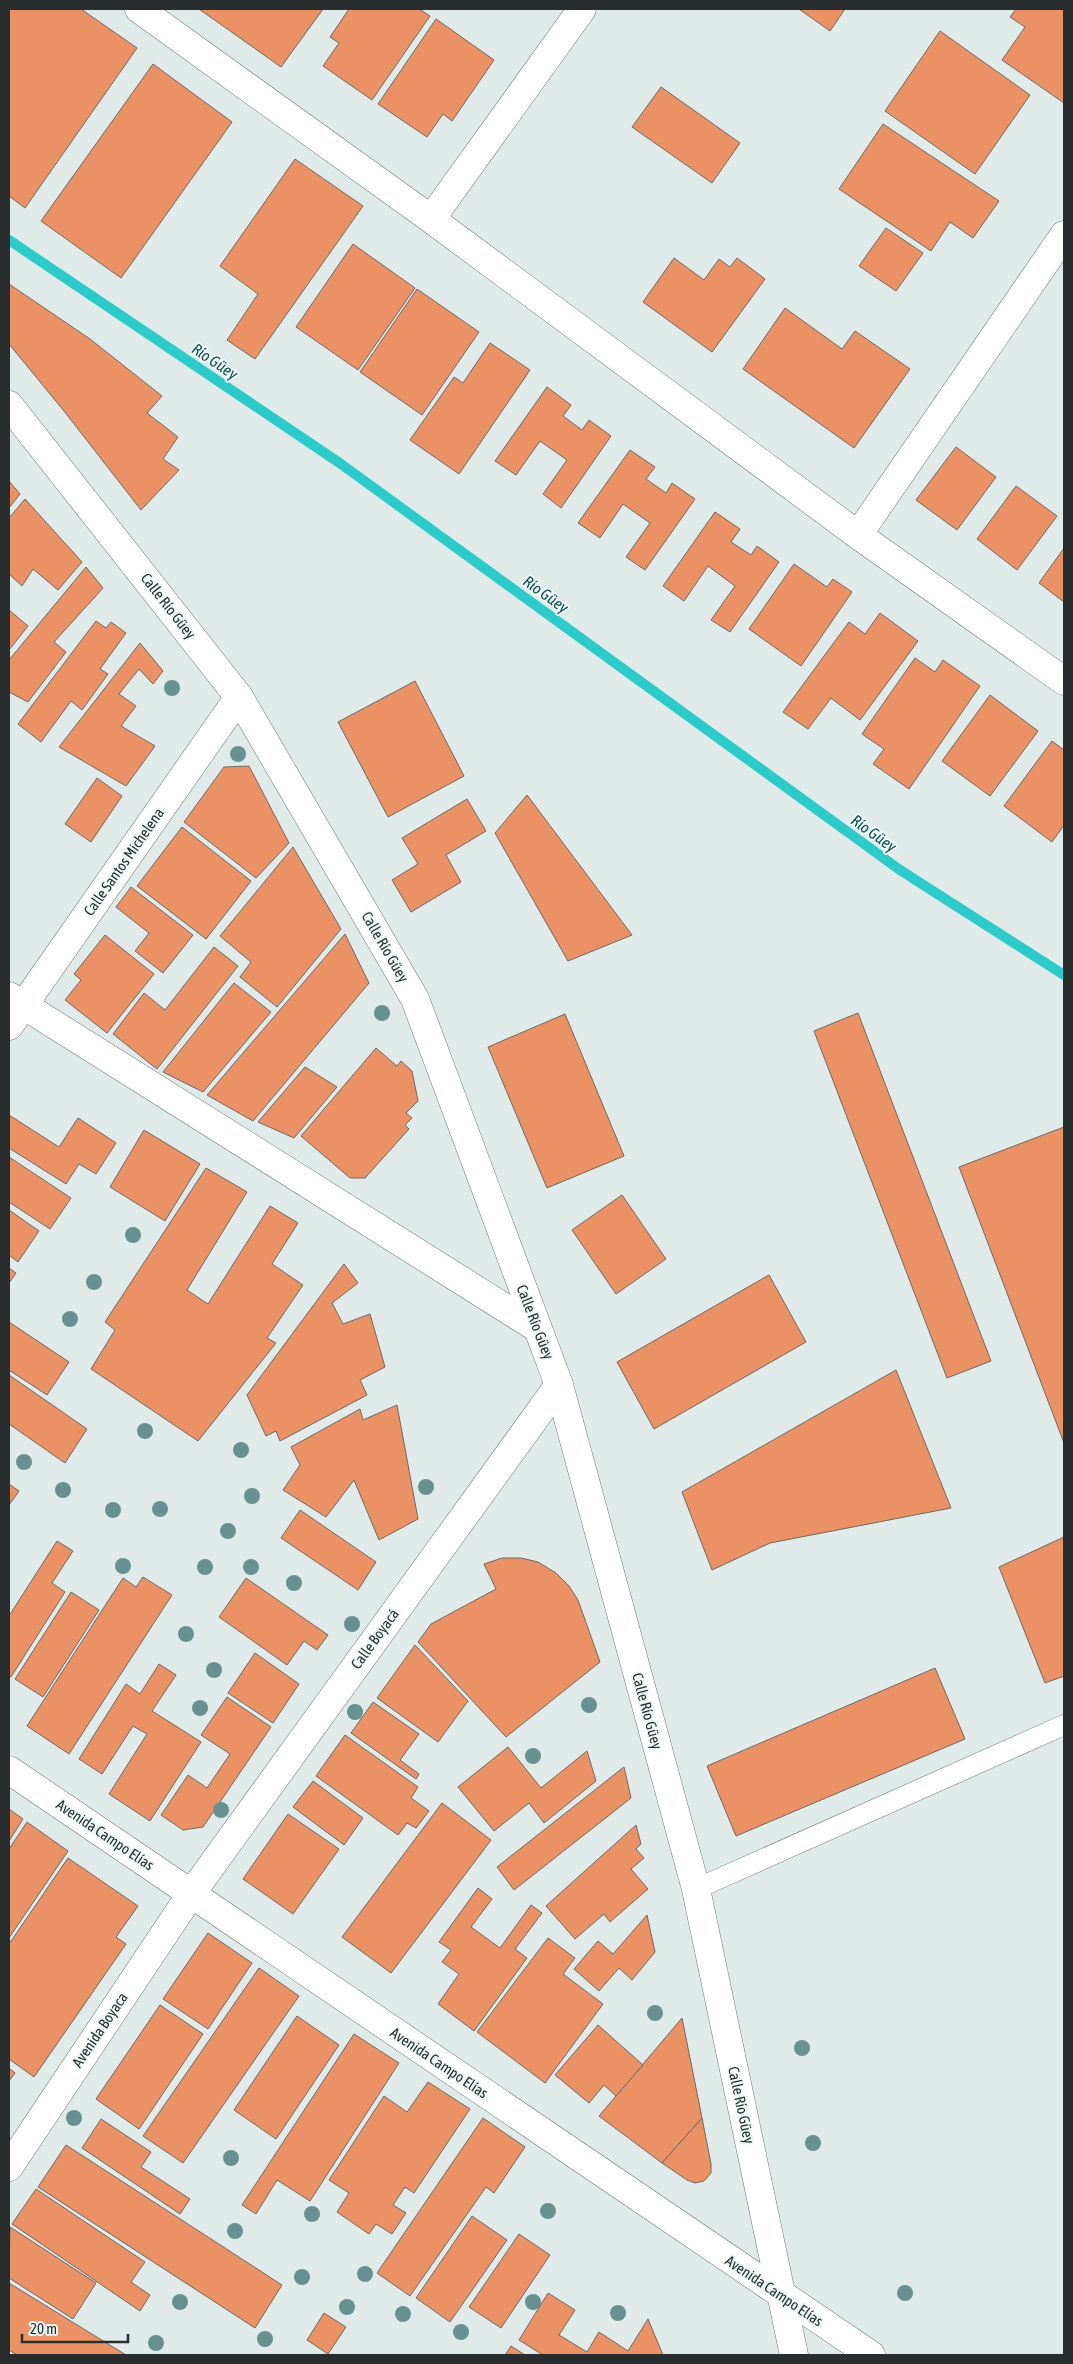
<svg xmlns="http://www.w3.org/2000/svg" width="1073" height="2364" font-family="'Asap Condensed',sans-serif">
<rect width="100%" height="100%" fill="#dfeae9"/>
<g fill="none" stroke-linecap="round" stroke-linejoin="round">
<!-- stream -->
<polyline stroke="#2ccac8" stroke-width="10" points="9,240 341,464 900,870 1064,975"/>
</g>
<!-- building -->
<g fill="#ea9265" stroke="#6f6763">
<polygon points="9,9 81,9 137,48 25,208 9,196"/>
<polygon points="199,9 323,9 281,67"/>
<polygon points="349,9 419,9 430,16 372,100 323,66 339,43 330,37"/>
<polygon points="799,9 859,9 845,9 830,31"/>
<polygon points="1016,9 1064,9 1064,103 1002,60 1025,27 1010,17"/>
<polygon points="436,19 494,60 452,121 443,114 427,137 378,104"/>
<polygon points="940,31 1030,95 975,174 885,111"/>
<polygon points="153,64 232,122 121,278 41,221"/>
<polygon points="661,87 740,143 712,183 632,127"/>
<polygon points="883,124 999,201 973,238 950,222 931,251 839,189"/>
<polygon points="295,159 363,206 255,359 227,340 258,294 220,266"/>
<polygon points="886,228 923,253 896,291 859,266"/>
<polygon points="353,244 415,288 358,370 296,327"/>
<polygon points="674,258 704,280 719,259 730,267 737,258 765,279 712,352 643,302"/>
<polygon points="9,284 90,339 162,396 147,413 178,437 163,459 179,470 141,510 64,411 9,344"/>
<polygon points="417,289 479,332 422,415 360,372"/>
<polygon points="785,308 842,349 855,331 910,369 854,448 743,369"/>
<polygon points="490,343 530,370 459,474 410,440 454,377 463,383"/>
<polygon points="547,387 571,405 563,416 582,430 589,420 611,436 561,508 543,494 567,460 540,441 516,475 495,461"/>
<polygon points="956,447 996,477 957,530 916,500"/>
<polygon points="630,450 655,467 646,479 666,493 672,483 695,499 645,570 626,557 650,523 623,504 600,538 578,523"/>
<polygon points="9,481 20,494 9,508"/>
<polygon points="1016,486 1057,516 1017,570 977,539"/>
<polygon points="25,499 82,562 58,590 33,569 22,586 9,574 9,518"/>
<polygon points="715,512 740,529 731,542 751,555 757,546 779,562 730,632 711,620 735,586 708,566 684,601 663,586"/>
<polygon points="1064,548 1064,602 1039,583"/>
<polygon points="794,564 827,587 833,579 852,592 801,666 749,629"/>
<polygon points="86,567 103,588 54,642 66,652 28,702 9,692 9,660"/>
<polygon points="9,610 28,626 9,650"/>
<polygon points="880,613 918,641 860,720 831,698 808,729 783,712 849,622 865,634"/>
<polygon points="96,621 106,628 111,622 126,633 100,669 108,674 82,710 71,701 41,742 18,724"/>
<polygon points="140,643 163,671 153,684 139,669 119,694 136,706 121,726 155,746 126,786 59,747"/>
<polygon points="915,658 935,672 943,660 980,686 909,789 873,764 884,749 862,734"/>
<polygon points="415,681 464,776 388,817 338,722"/>
<polygon points="990,695 1038,731 990,796 942,761"/>
<polygon points="1052,741 1064,750 1064,825 1052,842 1004,806"/>
<polygon points="249,766 289,843 256,878 184,822 224,767"/>
<polygon points="97,778 122,796 91,842 65,824"/>
<polygon points="527,795 632,935 568,961 495,833"/>
<polygon points="467,799 486,831 446,855 461,882 411,912 392,880 418,864 402,838"/>
<polygon points="182,827 251,881 206,939 137,886"/>
<polygon points="293,847 341,929 277,1007 240,977 251,962 220,936"/>
<polygon points="131,887 193,935 163,973 135,951 149,933 116,907"/>
<polygon points="345,934 369,983 253,1121 207,1095"/>
<polygon points="105,935 154,974 107,1033 65,1000 81,980 74,974"/>
<polygon points="214,947 238,966 157,1069 113,1034 144,993 165,1010"/>
<polygon points="234,983 271,1012 203,1092 163,1072"/>
<polygon points="858,1013 991,1361 947,1378 814,1031"/>
<polygon points="565,1014 624,1156 547,1188 488,1047"/>
<polygon points="376,1048 397,1066 401,1061 412,1071 418,1101 406,1113 412,1118 405,1125 409,1129 365,1178 350,1178 301,1136"/>
<polygon points="305,1067 337,1087 294,1138 258,1122"/>
<polygon points="9,1115 59,1147 78,1118 116,1143 96,1174 79,1164 66,1184 9,1148"/>
<polygon points="1064,1127 1064,1443 959,1167"/>
<polygon points="144,1130 200,1164 165,1221 110,1187"/>
<polygon points="9,1157 71,1198 50,1229 9,1202"/>
<polygon points="206,1168 247,1192 187,1290 208,1304 270,1206 298,1223 272,1264 303,1285 267,1338 276,1343 198,1441 91,1369 115,1330 105,1322"/>
<polygon points="622,1195 666,1259 616,1294 572,1230"/>
<polygon points="9,1210 39,1231 18,1262 9,1255"/>
<polygon points="344,1264 358,1283 332,1303 343,1324 370,1314 385,1367 360,1380 367,1395 280,1441 276,1431 266,1436 247,1395"/>
<polygon points="9,1268 16,1273 9,1283"/>
<polygon points="769,1275 806,1342 654,1429 617,1362"/>
<polygon points="9,1322 69,1362 47,1395 9,1370"/>
<polygon points="896,1370 951,1508 770,1543 712,1570 682,1492"/>
<polygon points="9,1375 87,1429 65,1463 9,1424"/>
<polygon points="397,1405 418,1519 379,1540 354,1480 326,1517 283,1490 300,1465 291,1447 360,1409 363,1420"/>
<polygon points="9,1484 19,1491 9,1505"/>
<polygon points="300,1510 376,1562 358,1590 281,1538"/>
<polygon points="1064,1537 1064,1676 1045,1683 999,1567"/>
<polygon points="57,1541 73,1551 52,1583 65,1592 11,1677 9,1676 9,1616"/>
<polygon points="502,1558 521,1558 538,1562 556,1573 569,1586 578,1600 600,1662 506,1737 418,1642 431,1624 496,1589 484,1564"/>
<polygon points="143,1577 172,1595 69,1754 27,1726 123,1578 136,1587"/>
<polygon points="246,1578 328,1635 317,1650 304,1641 287,1665 219,1617"/>
<polygon points="71,1592 99,1610 43,1697 15,1679"/>
<polygon points="415,1645 468,1701 438,1742 377,1698"/>
<polygon points="255,1653 299,1684 273,1723 228,1693"/>
<polygon points="159,1664 176,1675 152,1711 201,1742 150,1821 109,1794 147,1734 133,1726 102,1774 79,1759 126,1684 140,1694"/>
<polygon points="935,1668 965,1739 736,1836 707,1766"/>
<polygon points="227,1697 271,1727 203,1827 183,1830 161,1815 188,1775 207,1788 230,1754 201,1735"/>
<polygon points="373,1702 419,1734 400,1760 419,1774 416,1779 351,1733"/>
<polygon points="345,1735 418,1787 411,1798 429,1811 416,1828 407,1823 398,1835 316,1776"/>
<polygon points="508,1747 541,1788 587,1751 596,1781 544,1823 529,1803 494,1831 458,1787"/>
<polygon points="624,1767 631,1798 514,1890 497,1867"/>
<polygon points="313,1781 363,1818 344,1845 293,1807"/>
<polygon points="442,1803 491,1840 391,1973 342,1937"/>
<polygon points="9,1809 23,1819 9,1841"/>
<polygon points="288,1814 339,1849 293,1914 243,1879"/>
<polygon points="27,1822 68,1851 9,1938 9,1849"/>
<polygon points="636,1825 641,1844 636,1849 644,1858 631,1869 648,1889 610,1922 604,1914 575,1939 546,1906"/>
<polygon points="68,1858 138,1906 116,1937 126,1944 34,2077 9,2059 9,1944"/>
<polygon points="478,1888 492,1899 471,1927 500,1948 531,1905 542,1913 515,1949 527,1958 474,2031 438,2004 459,1974 442,1962 451,1950 439,1942"/>
<polygon points="647,1915 655,1952 632,1980 619,1968 599,1991 574,1969 598,1941 613,1954"/>
<polygon points="208,1933 252,1963 208,2029 163,1999"/>
<polygon points="548,1938 575,1958 563,1974 603,2004 545,2083 477,2032"/>
<polygon points="259,1968 299,1996 183,2163 143,2136"/>
<polygon points="160,2005 203,2034 139,2129 96,2099"/>
<polygon points="297,2016 339,2045 276,2139 234,2110"/>
<polygon points="682,2018 702,2118 662,2163 599,2116"/>
<polygon points="598,2025 643,2065 616,2096 604,2085 589,2103 555,2075"/>
<polygon points="354,2034 399,2063 310,2201 277,2180 256,2214 242,2205"/>
<polygon points="9,2068 15,2073 9,2081"/>
<polygon points="428,2082 470,2109 414,2193 405,2187 393,2205 406,2213 392,2234 376,2224 369,2234 337,2212 349,2193 329,2180 384,2096 407,2112"/>
<polygon points="483,2118 525,2147 494,2193 486,2187 410,2296 377,2273"/>
<polygon points="702,2118 711,2164 711,2173 704,2181 695,2183 687,2180 662,2163"/>
<polygon points="101,2119 151,2152 141,2167 190,2199 180,2214 82,2148"/>
<polygon points="66,2145 282,2285 255,2328 38,2187"/>
<polygon points="36,2189 145,2262 131,2282 150,2295 140,2311 12,2224"/>
<polygon points="472,2216 507,2240 450,2322 416,2298"/>
<polygon points="10,2227 96,2283 73,2319 9,2278"/>
<polygon points="519,2234 550,2255 501,2328 469,2307"/>
<polygon points="9,2283 126,2355 17,2355 9,2350"/>
<polygon points="548,2293 575,2310 559,2335 587,2352 599,2332 628,2351 648,2319 663,2355 543,2355 519,2340"/>
<polygon points="324,2313 346,2327 328,2354 307,2340"/>
<polygon points="511,2346 525,2355 505,2355"/>
</g>
<g fill="none" stroke-linecap="round" stroke-linejoin="round">
<defs>
<polyline id="lane" points="696,1889 1064,1725"/>
<g id="street">
<polyline points="139,9 431,219 858,535 1064,681"/>
<polyline points="431,219 582,9"/>
<polyline points="9,405 239,697 415,999 559,1385 696,1889 794,2355"/>
<polyline points="858,535 1064,235"/>
<polyline points="9,996 537,1328"/>
<polyline points="9,1026 239,697"/>
<polyline points="9,1770 871,2355"/>
<polyline points="9,2167 191,1894 559,1385"/>
</g>
</defs>
<!-- lane casing -->
<use href="#lane" stroke="#6e7777" stroke-width="21"/>
<!-- street casing -->
<use href="#street" stroke="#6e7777" stroke-width="29"/>
<!-- lane -->
<use href="#lane" stroke="#fff" stroke-width="20"/>
<!-- street -->
<use href="#street" stroke="#fff" stroke-width="28"/>
</g>
<!-- trees -->
<g fill="#679190">
<circle cx="172" cy="688" r="8"/>
<circle cx="238" cy="754" r="8"/>
<circle cx="382" cy="1013" r="8"/>
<circle cx="133" cy="1235" r="8"/>
<circle cx="94" cy="1282" r="8"/>
<circle cx="70" cy="1319" r="8"/>
<circle cx="145" cy="1431" r="8"/>
<circle cx="241" cy="1450" r="8"/>
<circle cx="24" cy="1462" r="8"/>
<circle cx="426" cy="1487" r="8"/>
<circle cx="63" cy="1490" r="8"/>
<circle cx="252" cy="1496" r="8"/>
<circle cx="160" cy="1509" r="8"/>
<circle cx="113" cy="1510" r="8"/>
<circle cx="228" cy="1531" r="8"/>
<circle cx="123" cy="1566" r="8"/>
<circle cx="205" cy="1567" r="8"/>
<circle cx="251" cy="1567" r="8"/>
<circle cx="294" cy="1583" r="8"/>
<circle cx="352" cy="1624" r="8"/>
<circle cx="186" cy="1634" r="8"/>
<circle cx="214" cy="1670" r="8"/>
<circle cx="589" cy="1705" r="8"/>
<circle cx="200" cy="1708" r="8"/>
<circle cx="355" cy="1712" r="8"/>
<circle cx="533" cy="1756" r="8"/>
<circle cx="221" cy="1810" r="8"/>
<circle cx="655" cy="2013" r="8"/>
<circle cx="802" cy="2048" r="8"/>
<circle cx="74" cy="2118" r="8"/>
<circle cx="813" cy="2143" r="8"/>
<circle cx="231" cy="2158" r="8"/>
<circle cx="548" cy="2211" r="8"/>
<circle cx="312" cy="2214" r="8"/>
<circle cx="235" cy="2231" r="8"/>
<circle cx="365" cy="2274" r="8"/>
<circle cx="302" cy="2277" r="8"/>
<circle cx="905" cy="2293" r="8"/>
<circle cx="180" cy="2302" r="8"/>
<circle cx="533" cy="2302" r="8"/>
<circle cx="347" cy="2307" r="8"/>
<circle cx="618" cy="2313" r="8"/>
<circle cx="403" cy="2314" r="8"/>
<circle cx="461" cy="2332" r="8"/>
<circle cx="265" cy="2339" r="8"/>
<circle cx="156" cy="2343" r="8"/>
</g>
<g text-anchor="middle" stroke-width="4" stroke-linejoin="round" paint-order="stroke">
<!-- street labels -->
<g font-size="15" fill="#292d2d" stroke="#edf7f7">
<text transform="translate(168 606) rotate(52)" y="5">Calle Río Güey</text>
<text transform="translate(124 862) rotate(-55)" y="5">Calle Santos Michelena</text>
<text transform="translate(385 947) rotate(60)" y="5">Calle Río Güey</text>
<text transform="translate(535 1322) rotate(69)" y="5">Calle Río Güey</text>
<text transform="translate(375 1639) rotate(-54)" y="5">Calle Boyacá</text>
<text transform="translate(647 1711) rotate(75)" y="5">Calle Río Güey</text>
<text transform="translate(105 1835) rotate(34)" y="5">Avenida Campo Elías</text>
<text transform="translate(100 2030) rotate(-56)" y="5">Avenida Boyaca</text>
<text transform="translate(439 2063) rotate(34)" y="5">Avenida Campo Elías</text>
<text transform="translate(741 2105) rotate(78)" y="5">Calle Río Güey</text>
<text transform="translate(774 2291) rotate(34)" y="5">Avenida Campo Elías</text>
</g>
<!-- water labels -->
<g font-size="16" font-style="italic" fill="#10504f" stroke="#edf7f7">
<text transform="translate(215 361) rotate(34)" y="6">Río Güey</text>
<text transform="translate(546 594) rotate(36)" y="6">Río Güey</text>
<text transform="translate(874 833) rotate(36)" y="6">Río Güey</text>
</g>
</g>
<!-- border -->
<rect width="1073" height="2364" fill="none" stroke="#292d2d" stroke-width="20"/>
<!-- scale -->
<path d="M22 2334v8h106v-8" fill="none" stroke="#292d2d" stroke-width="2.5"/>
<text x="30" y="2334" font-size="15" fill="#292d2d" stroke="#edf7f7" stroke-width="4" paint-order="stroke">20 m</text>
</svg>
